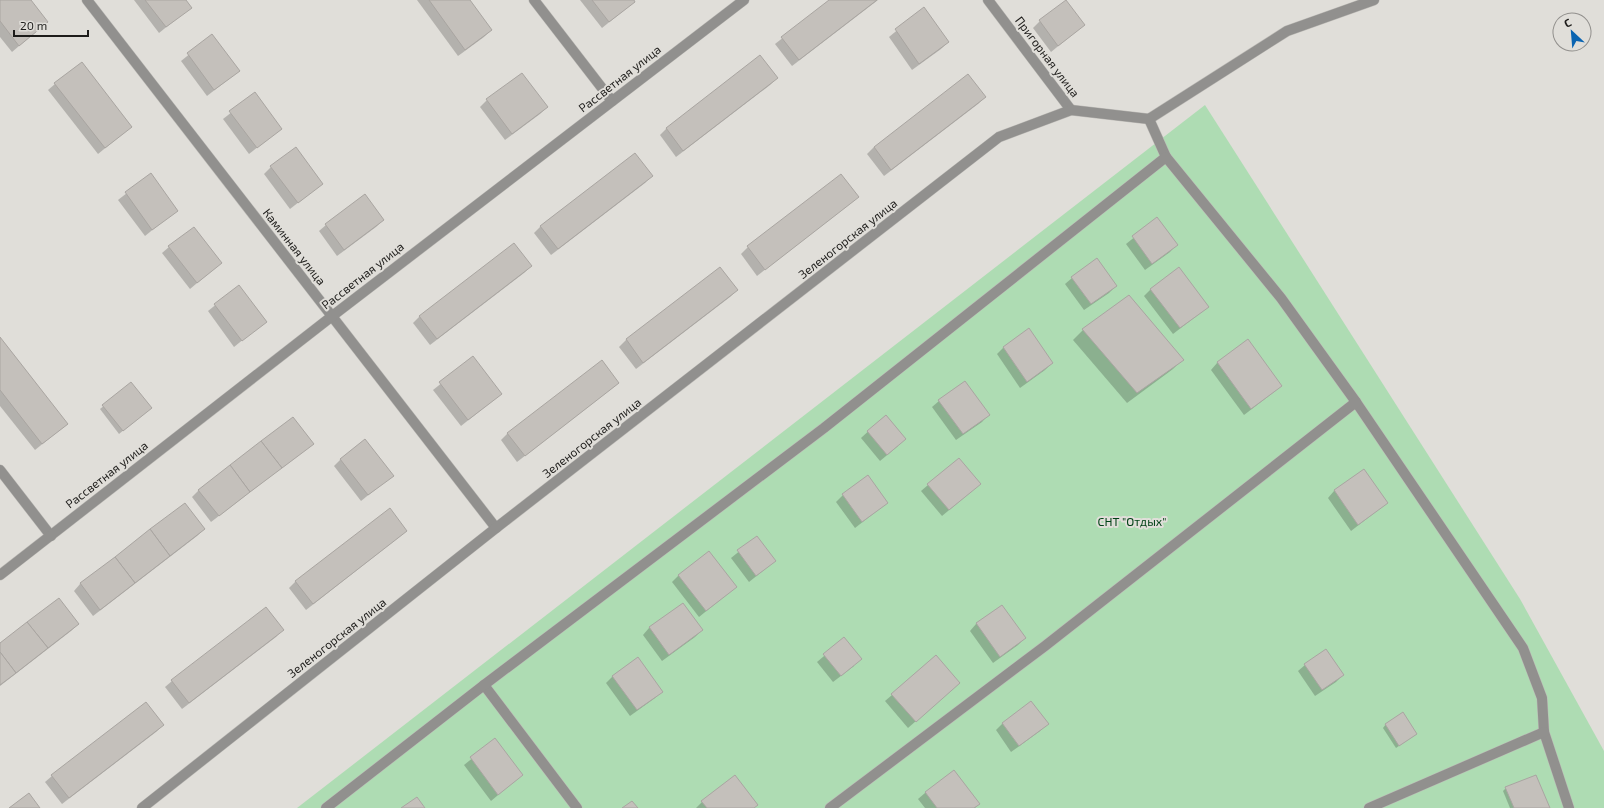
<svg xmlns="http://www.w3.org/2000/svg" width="1604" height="808" font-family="'Exo 2',sans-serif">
<rect width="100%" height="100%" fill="#e0ded9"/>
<!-- green -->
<polygon fill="#aedcb3" points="1205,105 1520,599 1604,751 1604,808 297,808"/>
<!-- shadow -->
<g fill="#0003">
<polygon points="0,0 30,0 47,22 12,52 0,37"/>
<polygon points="134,0 184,0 190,8 159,33"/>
<polygon points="417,0 469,0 491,30 484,37 458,56"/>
<polygon points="580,0 632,0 634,2 602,28"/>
<polygon points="831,0 878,0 792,66 775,44"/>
<polygon points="924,8 948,42 941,49 912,70 889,37"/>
<polygon points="1040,21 1084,25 1051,52 1033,28"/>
<polygon points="212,36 239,71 207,96 181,61"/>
<polygon points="760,56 777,78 770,85 676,157 660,135 666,129"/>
<polygon points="521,74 547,107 540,114 505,140 480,107 487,100"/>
<polygon points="55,84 131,127 98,154 48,90"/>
<polygon points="255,94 281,129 249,154 223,119"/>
<polygon points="985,97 978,104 884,176 867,154 874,147"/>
<polygon points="271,167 322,184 290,209 264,174"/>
<polygon points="150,175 177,210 145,236 118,200"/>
<polygon points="841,175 858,197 851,203 757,276 741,254 748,247"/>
<polygon points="651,176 645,183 551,255 534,233 541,226"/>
<polygon points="1157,219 1176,245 1170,252 1145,270 1126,244"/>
<polygon points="383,220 376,227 337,256 319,231 326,225"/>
<polygon points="169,247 221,263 190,289 162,253"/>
<polygon points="531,266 524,273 430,345 413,323 420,316"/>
<polygon points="720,268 737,290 730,297 636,369 619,347 626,340"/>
<polygon points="1072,278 1116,286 1109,293 1084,310 1065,284"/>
<polygon points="239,286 266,321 234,347 208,311"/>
<polygon points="1151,289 1208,307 1173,334 1144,296"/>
<polygon points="1028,330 1052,363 1045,370 1020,388 997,354 1003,348"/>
<polygon points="1083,330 1183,359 1173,369 1127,403 1073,340"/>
<polygon points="0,338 67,424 35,450 0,406"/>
<polygon points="1248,340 1281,386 1274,392 1244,415 1211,370 1217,363"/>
<polygon points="473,358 501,394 461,426 433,390"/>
<polygon points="618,383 611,389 517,462 501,440 508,433"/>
<polygon points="131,384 147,411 119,434 100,409"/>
<polygon points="939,401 988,415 982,422 956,440 932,407"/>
<polygon points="885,416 898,446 880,461 861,438"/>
<polygon points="305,450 211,522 192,497 199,490"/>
<polygon points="341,459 392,476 361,501 334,466"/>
<polygon points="1363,470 1387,503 1351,531 1328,498 1334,491"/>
<polygon points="928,485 972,491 942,516 921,491"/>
<polygon points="843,495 887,503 855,528 836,502"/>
<polygon points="185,504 204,529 197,536 93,616 74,591 80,584"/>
<polygon points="406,531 399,537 306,610 289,588 296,581"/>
<polygon points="757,537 775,561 749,582 731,558"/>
<polygon points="679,575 736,587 699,617 672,582"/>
<polygon points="683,604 702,630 695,637 662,661 643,635 649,628"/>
<polygon points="1001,606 1025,638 1018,645 993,663 970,631 976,624"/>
<polygon points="78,624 71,631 0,686 0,644"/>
<polygon points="282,630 276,637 182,709 165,687 172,681"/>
<polygon points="844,639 854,666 833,682 817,662"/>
<polygon points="1305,665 1343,675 1336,682 1315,696 1298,671"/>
<polygon points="613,676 662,691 655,698 630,716 606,683"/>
<polygon points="959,683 908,728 885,701 892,695"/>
<polygon points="1031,702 1047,724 1040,731 1011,752 996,730 1002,724"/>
<polygon points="1386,724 1416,734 1396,748 1383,728"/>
<polygon points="163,725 156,732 62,804 45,782 52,776"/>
<polygon points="495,740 522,775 491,801 464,765"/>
<polygon points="954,771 979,804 975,808 925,808 918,799 925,793"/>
<polygon points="1506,788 1548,808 1510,808 1503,791"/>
<polygon points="702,802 754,808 696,808"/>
</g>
<!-- building -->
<g fill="#c4c0bb" stroke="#a9a5a1">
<polygon points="0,0 31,0 48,22 19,46 0,21"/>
<polygon points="145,0 186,0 192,8 166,27"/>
<polygon points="429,0 470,0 492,30 465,50"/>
<polygon points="592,0 634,0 635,2 609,22"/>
<polygon points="829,0 877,0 799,60 781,37"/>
<polygon points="1066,0 1085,25 1058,46 1039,20"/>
<polygon points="924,7 949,42 919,64 895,29"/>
<polygon points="212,34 240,71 214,90 187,53"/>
<polygon points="760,55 778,78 683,151 666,128"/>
<polygon points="82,62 132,127 105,148 54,83"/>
<polygon points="522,73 548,107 512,134 486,99"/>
<polygon points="968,74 986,97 891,170 874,147"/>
<polygon points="255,92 282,129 257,148 229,111"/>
<polygon points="296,147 323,184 298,203 270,166"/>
<polygon points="635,153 653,176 558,249 540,226"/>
<polygon points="151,173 178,211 152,230 125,192"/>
<polygon points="841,174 859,197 765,270 747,246"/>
<polygon points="365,194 384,220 344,250 325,224"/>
<polygon points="1157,217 1178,245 1152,264 1132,236"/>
<polygon points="194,227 222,263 197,283 168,246"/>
<polygon points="514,243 532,266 437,339 419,316"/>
<polygon points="1097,258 1117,286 1091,304 1071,277"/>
<polygon points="720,267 738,290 643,363 626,339"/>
<polygon points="1179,267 1209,307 1180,328 1150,289"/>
<polygon points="239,285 267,322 242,341 214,304"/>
<polygon points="1129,295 1184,360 1137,393 1082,329"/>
<polygon points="1029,328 1053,363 1027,382 1003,347"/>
<polygon points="0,337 68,424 42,444 0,390"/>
<polygon points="1248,339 1282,386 1251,409 1217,362"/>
<polygon points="473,356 502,394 468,420 439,382"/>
<polygon points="602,360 619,383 525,456 507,433"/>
<polygon points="965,381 990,415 963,434 938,400"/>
<polygon points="131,382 152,408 123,431 102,405"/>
<polygon points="886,415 906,439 887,455 867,431"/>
<polygon points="293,417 314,444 282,468 261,441"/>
<polygon points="365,439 394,476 368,495 340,459"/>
<polygon points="261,441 282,468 250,492 230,465"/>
<polygon points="959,458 981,484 949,510 927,484"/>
<polygon points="230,465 250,492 219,516 198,490"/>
<polygon points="1364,469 1388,503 1358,525 1334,490"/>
<polygon points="868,475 888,503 862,522 842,494"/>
<polygon points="185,503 205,529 170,556 150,529"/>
<polygon points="390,508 407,531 313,604 295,581"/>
<polygon points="150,529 170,556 135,583 115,557"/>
<polygon points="757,536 776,561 756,576 737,550"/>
<polygon points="709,551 737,587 706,611 678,575"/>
<polygon points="115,557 135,583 100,610 80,583"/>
<polygon points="59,598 79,624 48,648 27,622"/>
<polygon points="683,603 703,630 669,655 649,627"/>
<polygon points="1002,605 1026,638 1000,657 976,623"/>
<polygon points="266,607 284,630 189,703 171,680"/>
<polygon points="27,622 48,648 16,673 0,652 0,643"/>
<polygon points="844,637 862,659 841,676 823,654"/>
<polygon points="1326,649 1344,675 1322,690 1304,664"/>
<polygon points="0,652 16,673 0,685"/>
<polygon points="936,655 960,683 916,722 891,694"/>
<polygon points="638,657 663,692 637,710 612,676"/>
<polygon points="1031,701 1049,724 1019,746 1002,723"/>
<polygon points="146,702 164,725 69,798 51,775"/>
<polygon points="1403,712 1417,734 1399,746 1385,724"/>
<polygon points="495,738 523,775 498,795 470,757"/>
<polygon points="954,770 980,804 974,808 937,808 925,792"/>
<polygon points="735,775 758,805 754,808 707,808 701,801"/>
<polygon points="1536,775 1550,808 1514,808 1505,787"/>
<polygon points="29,793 40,808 9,808"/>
<polygon points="417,797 425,808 401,808"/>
<polygon points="632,801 638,808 622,808"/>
</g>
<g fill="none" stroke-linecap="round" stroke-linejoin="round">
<defs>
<g id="lane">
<polyline points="1149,119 1166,157"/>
<polyline points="484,685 577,808"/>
<polyline points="326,808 484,685 824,428 1166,157 1281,298 1356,402 1523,648 1542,698 1544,732 1569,808"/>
<polyline points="830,808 1045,646 1356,402"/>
<polyline points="1369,808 1544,732"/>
</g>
<g id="street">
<polyline points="87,0 496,528"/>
<polyline points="534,0 612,101"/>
<polyline points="988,0 1071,110"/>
<polyline points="0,470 51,536"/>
<polyline points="0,575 331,317 744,0"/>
<polyline points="142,808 496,528 999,137 1071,110 1149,119 1287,31 1374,0"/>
</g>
</defs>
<!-- lane casing -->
<use href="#lane" stroke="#bdbbb7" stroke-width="11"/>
<!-- street casing -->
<use href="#street" stroke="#bdbbb7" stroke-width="11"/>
<!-- lane -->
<use href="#lane" stroke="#91908e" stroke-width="10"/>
<!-- street -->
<use href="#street" stroke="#91908e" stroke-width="10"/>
</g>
<g text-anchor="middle" stroke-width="4" stroke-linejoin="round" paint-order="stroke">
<!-- street labels -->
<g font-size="12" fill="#1d1c1a" stroke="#e0ded9">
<text transform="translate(1047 57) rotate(53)" y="4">Пригорная улица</text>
<text transform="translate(620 79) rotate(-38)" y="4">Рассветная улица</text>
<text transform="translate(848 239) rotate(-38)" y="4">Зеленогорская улица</text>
<text transform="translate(294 247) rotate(52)" y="4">Каминная улица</text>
<text transform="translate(363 276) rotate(-38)" y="4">Рассветная улица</text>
<text transform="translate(592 438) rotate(-38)" y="4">Зеленогорская улица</text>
<text transform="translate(107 475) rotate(-38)" y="4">Рассветная улица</text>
<text transform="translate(337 638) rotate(-38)" y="4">Зеленогорская улица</text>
</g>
<!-- park labels -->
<g font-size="12" fill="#004216" stroke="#e0ded9">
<text x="1132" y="526">СНТ "Отдых"</text>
</g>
</g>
<!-- north arrow -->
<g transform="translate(1572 32) rotate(334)"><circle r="19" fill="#e0ded9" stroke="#92908d"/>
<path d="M0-3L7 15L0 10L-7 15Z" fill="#0a64b1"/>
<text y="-6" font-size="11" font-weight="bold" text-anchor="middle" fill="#1d1c1a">С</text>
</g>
<!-- scale -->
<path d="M14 30v6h74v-6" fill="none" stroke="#1d1c1a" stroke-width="2"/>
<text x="20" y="30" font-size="12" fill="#1d1c1a" stroke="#e0ded9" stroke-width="3" paint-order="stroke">20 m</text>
</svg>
